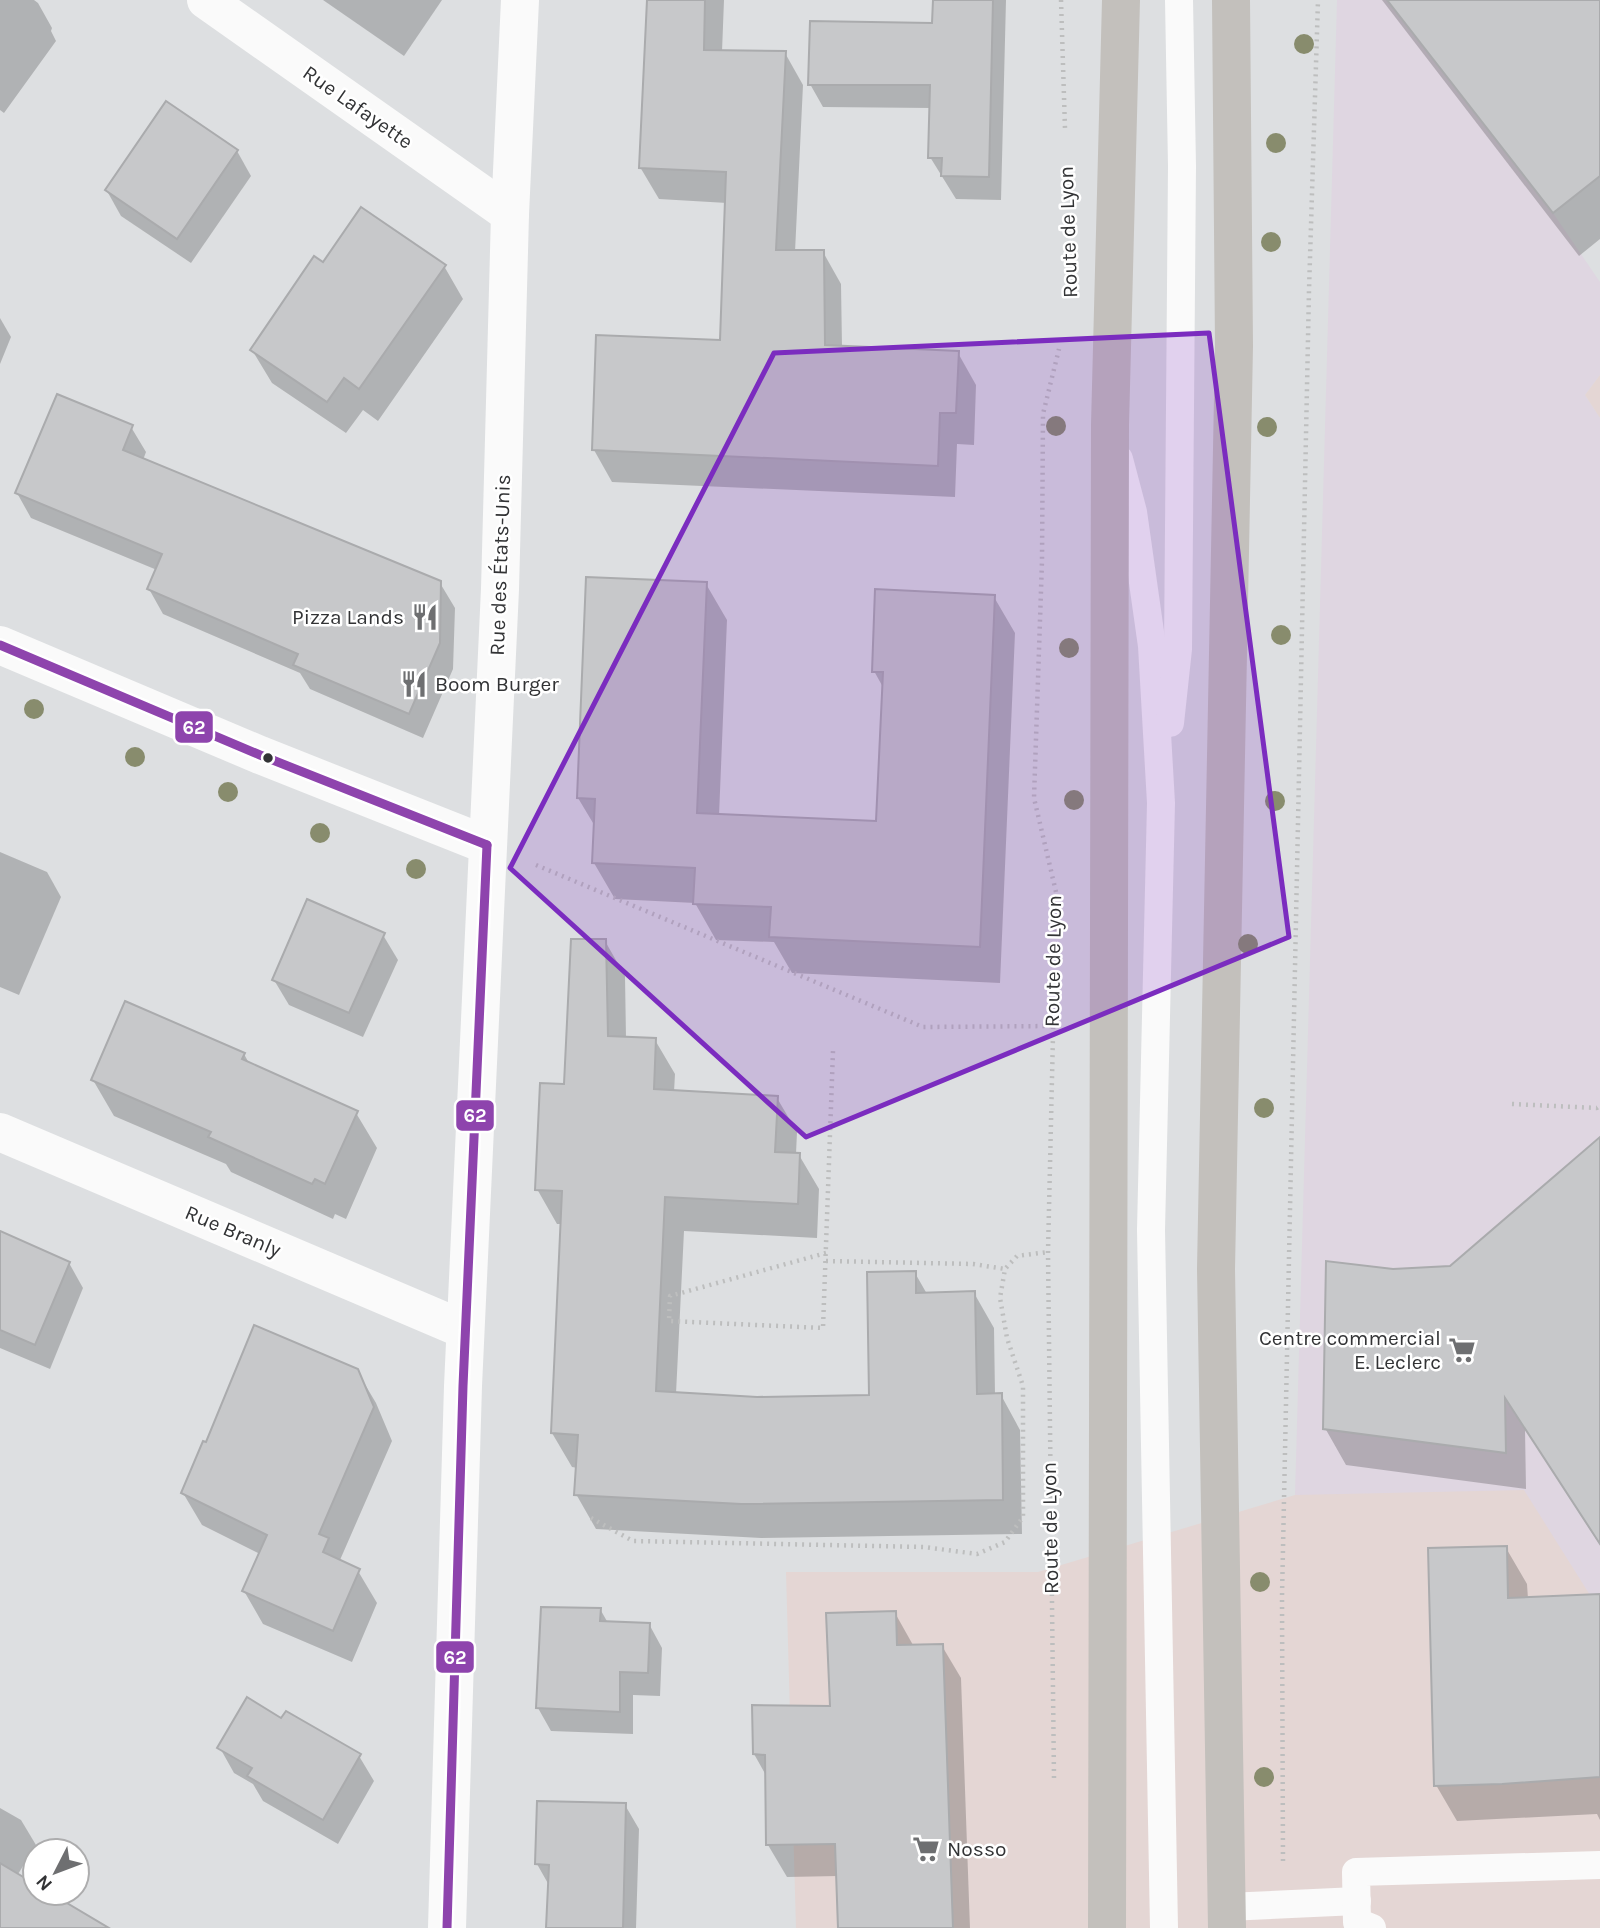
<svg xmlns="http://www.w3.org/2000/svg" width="1600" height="1928" font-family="Karla,sans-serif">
<rect width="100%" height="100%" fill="#dddfe1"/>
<!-- commercial -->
<polygon fill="#dfd6e1" points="1337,0 1387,0 1553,213 1600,282 1600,375 1585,395 1600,418 1600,1611 1295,1495"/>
<!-- industrial -->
<g fill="#e4d6d4">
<polygon points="1600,375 1600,418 1585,395"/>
<polygon points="1524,1490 1600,1611 1600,1928 796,1928 786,1572 1038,1572 1295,1495"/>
</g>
<!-- shadow -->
<g fill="#0003">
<polygon points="0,0 34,0 38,3 52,28 51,31 56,41 4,113 0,110"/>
<polygon points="323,0 442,0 404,56"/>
<polygon points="649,0 724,0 722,52 785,53 803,85 795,252 823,252 841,284 842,347 958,353 976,385 974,445 957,444 955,497 612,482 594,450 722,342 727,203 659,199 640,167"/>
<polygon points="934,0 1006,0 1001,200 956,199 930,157 931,108 823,107 810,84 933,25"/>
<polygon points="1382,0 1600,0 1600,239 1579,256"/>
<polygon points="237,151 251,176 191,263 121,216 107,191"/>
<polygon points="324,264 444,266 463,299 378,421 363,410 346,433 272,383 252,350"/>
<polygon points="0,318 11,337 0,364"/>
<polygon points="131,427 146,452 143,460 440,583 455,608 453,669 423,738 310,689 300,673 163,614 149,589 157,570 31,518 17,493"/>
<polygon points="706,584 727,620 719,816 878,823 884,689 874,671 994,597 1015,633 1000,983 792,973 774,942 716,940 695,903 615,899 594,863 596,828 578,798"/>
<polygon points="0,852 47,872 61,897 19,995 0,987"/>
<polygon points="383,935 398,960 363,1037 289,1005 274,980"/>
<polygon points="605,941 625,976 626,1038 655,1040 675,1074 674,1092 777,1098 797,1132 796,1154 799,1155 819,1189 817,1238 684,1231 676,1394 757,1398 871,1397 915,1273 927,1294 974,1293 994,1328 995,1395 1001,1395 1020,1430 1022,1534 761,1538 596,1529 576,1494 578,1468 572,1467 552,1433 562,1224 557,1224 537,1189"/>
<polygon points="244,1054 250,1065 356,1113 377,1148 346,1219 335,1214 333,1219 231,1172 226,1164 114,1116 93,1080"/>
<polygon points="1600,1139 1600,1545 1525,1429 1526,1489 1346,1465 1325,1428 1393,1270 1451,1268"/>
<polygon points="0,1233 69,1263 83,1288 50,1369 0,1348"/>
<polygon points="357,1371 376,1403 392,1441 340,1560 358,1571 377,1603 352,1662 263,1624 244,1591 260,1554 202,1525 183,1493"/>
<polygon points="1506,1548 1527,1584 1528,1599 1600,1595 1600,1820 1597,1814 1457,1821 1436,1785"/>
<polygon points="600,1609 608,1623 649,1624 662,1648 660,1696 633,1695 633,1734 551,1731 538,1708"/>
<polygon points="895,1613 913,1645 942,1646 961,1678 970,1928 840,1928 838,1876 787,1877 768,1845 767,1777 754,1754 832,1707"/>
<polygon points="281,1720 359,1756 374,1781 338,1844 263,1801 253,1784 234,1773 220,1748"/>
<polygon points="625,1805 639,1829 636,1928 548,1928 550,1887 537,1864"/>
<polygon points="0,1808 21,1820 36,1845 2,1900 0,1899"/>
</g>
<!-- building -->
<g fill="#c7c8ca" stroke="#aaabad" stroke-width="2">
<polygon points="647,0 705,0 704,50 786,51 776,250 824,250 825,345 959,351 956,413 940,413 938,466 592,450 596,335 720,340 726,172 639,168"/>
<polygon points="933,0 993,0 989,177 941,176 942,158 928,158 930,85 808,85 810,21 932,23"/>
<polygon points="1387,0 1600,0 1600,176 1553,213"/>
<polygon points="166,101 238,150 177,239 105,190"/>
<polygon points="361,207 446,265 359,389 344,378 327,402 250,350 314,256 323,262"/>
<polygon points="57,394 133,425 123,450 441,581 440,643 409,714 293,665 298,654 147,589 162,554 15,493"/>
<polygon points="586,577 707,582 697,813 876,821 883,672 872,672 875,589 995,595 980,947 769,937 771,907 693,904 695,868 592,863 595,799 577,798"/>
<polygon points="307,899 385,933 349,1013 272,980"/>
<polygon points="571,939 606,939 608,1036 656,1038 654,1089 778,1096 775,1152 800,1153 798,1204 665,1197 656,1391 757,1397 869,1395 867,1272 916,1271 916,1293 975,1291 977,1394 1002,1393 1003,1500 741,1504 574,1495 578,1435 551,1433 562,1191 535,1190 540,1083 564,1084"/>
<polygon points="125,1001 245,1053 242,1059 358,1111 325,1184 315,1179 312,1184 208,1137 211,1132 91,1080"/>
<polygon points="1600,1137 1600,1544 1505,1398 1506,1453 1323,1429 1326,1261 1393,1269 1450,1266"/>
<polygon points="0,1231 70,1262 35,1345 0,1330"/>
<polygon points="254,1325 358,1369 374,1407 319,1534 329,1538 323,1552 360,1569 333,1631 242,1591 267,1535 181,1493 203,1441 206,1442"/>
<polygon points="1507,1546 1508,1598 1600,1594 1600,1777 1502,1784 1434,1786 1428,1548"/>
<polygon points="541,1607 601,1608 600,1621 650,1623 648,1673 620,1672 620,1712 536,1708"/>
<polygon points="896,1611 897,1645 943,1644 953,1928 838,1928 835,1844 766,1845 765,1755 753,1754 752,1705 830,1706 826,1613"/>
<polygon points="247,1697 281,1718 286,1711 361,1754 323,1820 247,1776 252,1768 217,1748"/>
<polygon points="537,1801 626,1803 623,1928 546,1928 549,1865 535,1864"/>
<polygon points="0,1863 35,1884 35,1893 50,1893 109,1928 0,1928"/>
</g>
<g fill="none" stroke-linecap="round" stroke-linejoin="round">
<!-- path -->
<g stroke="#bdbebe" stroke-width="4.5" stroke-dasharray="2 5" stroke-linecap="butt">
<polyline points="1061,0 1065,129"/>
<polyline points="536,865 923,1027 1052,1026"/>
<polyline points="1056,892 1034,798 1042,561 1043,414 1059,349"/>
<polyline points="1512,1104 1597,1108 1600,1106"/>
<polyline points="826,1253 670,1296 669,1321 823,1328 833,1051"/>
<polyline points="826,1261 973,1264 1005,1269"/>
<polyline points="591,1518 633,1541 924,1547 977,1554 1005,1542 1023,1517 1023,1386 1007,1338 1000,1298 1005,1269 1017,1256 1048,1252"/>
<polyline points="1054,1778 1048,1252 1056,905"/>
<polyline points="1283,1861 1282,1597 1309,290 1318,0"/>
</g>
<!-- service -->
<g stroke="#fafafa" stroke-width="28">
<polyline points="1119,459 1133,512 1152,646 1161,803 1151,1230 1164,1928"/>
<polyline points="1170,723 1178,649 1182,166 1179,0"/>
<polyline points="1227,1907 1357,1901"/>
<polyline points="1372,1928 1357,1922 1356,1872 1600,1865"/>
</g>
<!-- minor -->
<g stroke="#fafafa" stroke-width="38">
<polyline points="206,0 510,214"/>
<polyline points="0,645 260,755 487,845"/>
<polyline points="0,1132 465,1330"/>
<polyline points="447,1928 463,1386 500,589 510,214 520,0"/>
</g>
<!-- primary -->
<g stroke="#c3c0bc" stroke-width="38">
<polyline points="1107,1928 1110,425 1121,0"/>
<polyline points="1227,1928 1216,1269 1234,346 1231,0"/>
</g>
<defs>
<g id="bus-1">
<polyline points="0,645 260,755 487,845"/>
<polyline points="447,1928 463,1386 487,845"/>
</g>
</defs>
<!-- bus-1 casing -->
<use href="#bus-1" stroke="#fff" stroke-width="14"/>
<!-- bus-1 -->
<use href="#bus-1" stroke="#8e44ad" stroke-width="9"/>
</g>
<!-- trees -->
<g fill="#888c6d">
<circle cx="1304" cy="44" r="10"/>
<circle cx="1276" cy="143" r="10"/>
<circle cx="1271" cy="242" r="10"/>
<circle cx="1056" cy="426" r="10"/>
<circle cx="1267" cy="427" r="10"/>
<circle cx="1281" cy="635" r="10"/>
<circle cx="1069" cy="648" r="10"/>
<circle cx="34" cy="709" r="10"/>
<circle cx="135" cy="757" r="10"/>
<circle cx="228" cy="792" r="10"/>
<circle cx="1074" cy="800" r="10"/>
<circle cx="1275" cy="801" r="10"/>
<circle cx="320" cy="833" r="10"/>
<circle cx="416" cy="869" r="10"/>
<circle cx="1248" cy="944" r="10"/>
<circle cx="1264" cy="1108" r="10"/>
<circle cx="1260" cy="1582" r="10"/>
<circle cx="1264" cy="1777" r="10"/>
</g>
<!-- marked area -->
<path fill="#7b2cbf" fill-opacity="0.2" stroke="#7b2cbf" stroke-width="5" stroke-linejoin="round" d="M1209,333L1289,937L806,1137L510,868L774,353Z"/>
<!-- icons -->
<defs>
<symbol id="restaurant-bare" viewBox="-9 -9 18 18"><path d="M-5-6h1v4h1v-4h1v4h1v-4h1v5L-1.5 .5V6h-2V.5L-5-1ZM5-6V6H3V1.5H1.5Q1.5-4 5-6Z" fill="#6e6f71" stroke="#fff" stroke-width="2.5" paint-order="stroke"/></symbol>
<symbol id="supermarket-bare" viewBox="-9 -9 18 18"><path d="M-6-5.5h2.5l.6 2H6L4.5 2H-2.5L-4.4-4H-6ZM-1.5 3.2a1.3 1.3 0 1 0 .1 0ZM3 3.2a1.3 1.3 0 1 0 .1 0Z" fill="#6e6f71" stroke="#fff" stroke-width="2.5" paint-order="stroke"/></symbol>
</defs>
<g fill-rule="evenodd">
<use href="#restaurant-bare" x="406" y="598" width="38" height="38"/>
<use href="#restaurant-bare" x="395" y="665" width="38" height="38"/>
<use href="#supermarket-bare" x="1443" y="1331" width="38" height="38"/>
<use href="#supermarket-bare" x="907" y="1830" width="38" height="38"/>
</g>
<!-- markers -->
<circle fill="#323335" stroke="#fff" stroke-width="2.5" cx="268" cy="758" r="6"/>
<g text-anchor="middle" stroke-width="5" stroke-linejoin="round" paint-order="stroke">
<!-- street labels -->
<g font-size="21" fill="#323335" stroke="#fff">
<text transform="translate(358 107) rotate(35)" y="7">Rue Lafayette</text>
<text transform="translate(1068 232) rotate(-92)" y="7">Route de Lyon</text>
<text transform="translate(500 565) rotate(-88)" y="7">Rue des États-Unis</text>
<text transform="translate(1053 961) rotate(-89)" y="7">Route de Lyon</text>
<text transform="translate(233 1231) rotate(23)" y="7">Rue Branly</text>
<text transform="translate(1050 1528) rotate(-91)" y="7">Route de Lyon</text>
</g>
<!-- poi labels -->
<g font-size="21" fill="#323335" stroke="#fff" text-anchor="end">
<text x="404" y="624">Pizza Lands</text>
<text x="435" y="691" text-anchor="start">Boom Burger</text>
<text x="1441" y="1345">Centre commercial<tspan x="1441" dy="24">E. Leclerc</tspan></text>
<text x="947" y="1856" text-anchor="start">Nosso</text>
</g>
</g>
<g stroke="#fff" stroke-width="2.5">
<rect x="174" y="710" width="40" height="34" rx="7" fill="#8e44ad"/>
<rect x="455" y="1099" width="40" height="33" rx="7" fill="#8e44ad"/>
<rect x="435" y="1640" width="40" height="34" rx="7" fill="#8e44ad"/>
</g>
<g font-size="19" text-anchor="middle" font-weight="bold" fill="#fff">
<text x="194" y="734">62</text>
<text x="475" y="1122">62</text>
<text x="455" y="1664">62</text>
</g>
<!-- north arrow -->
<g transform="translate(56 1872) rotate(228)"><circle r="33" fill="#ffffff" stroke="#adadae" stroke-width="2"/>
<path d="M0-5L12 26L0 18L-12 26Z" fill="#6e6f71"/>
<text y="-10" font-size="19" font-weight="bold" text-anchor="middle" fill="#323335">N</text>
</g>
</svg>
